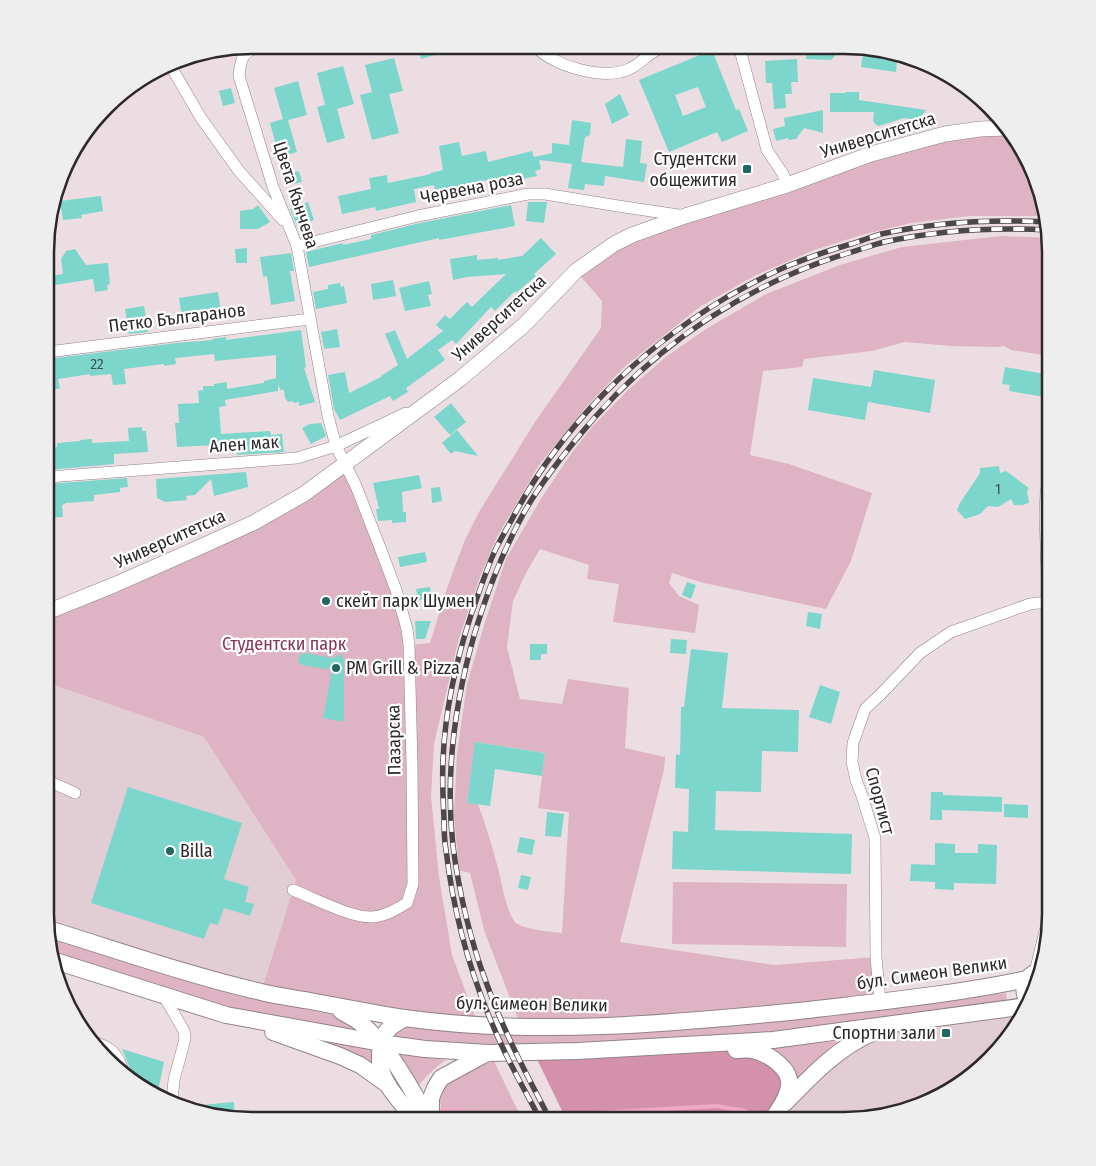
<svg xmlns="http://www.w3.org/2000/svg" width="1096" height="1166" font-family="'Fira Sans Condensed',sans-serif">
<rect width="100%" height="100%" fill="#ecdde3"/>
<!-- built -->
<g fill="#e3cdd5">
<polygon points="54,685 204,737 296,880 261,992 45,928 46,708"/>
<polygon points="1027,1006 1023,1018 959,1086 911,1110 858,1121 771,1121 860,1038"/>
</g>
<!-- green -->
<g fill="#deb3c4" fill-rule="evenodd">
<path d="M1007,128L1016,137L1040,185L1046,216H969L911,223L865,234L814,250L754,276L701,306L625,366L586,407L539,465L497,537L480,577L459,638L434,744L431,796L439,877L452,955L478,1025L521,1027L484,930L470,873L459,870L454,816L457,754L467,684L485,622L506,559L542,497L573,451L593,426L628,390L667,356L706,329L766,294L840,265L902,247L1001,236L1051,238V356L1011,350L1004,346L997,347L951,346L905,342L872,351L804,359L802,367L763,371L750,455L789,464L872,493L851,561L826,609L704,583L672,573L669,583L679,596L699,605L695,633L613,622L619,584L587,579L589,565L540,549L526,573L513,601L507,647L520,699L562,704L568,679L629,688L625,748L665,757L664,770L620,942L774,965L876,957L880,1002L763,1020L1006,993L1007,1003L761,1033L681,1040L490,1047L389,1039L397,1026L261,992L296,880L204,737L54,685L47,708V612L200,547L345,464L356,486L409,645L430,643L447,588L464,542L479,512L535,422L601,328L602,301L576,271L614,244L871,154ZM476,742L545,753L538,808L569,812L562,933C552,932 522,929 516,923C507,915 501,880 498,868C492,846 486,825 478,804L467,802Z"/>
<polygon points="673,882 847,884 846,947 672,944"/>
<polygon points="47,934 274,1003 344,1017 363,1034 229,1012 51,955"/>
<polygon points="308,1037 375,1048 376,1072"/>
<polygon points="839,1041 793,1085 765,1048"/>
<path d="M394,1054L446,1060C434,1068 424,1078 415,1090Z"/>
<polygon points="494,1061 516,1107 524,1121 443,1121 442,1109 438,1097 441,1088 453,1076"/>
</g>
<!-- forest -->
<polygon fill="#d491ac" points="752,1050 786,1072 771,1121 567,1121 533,1051"/>
<g fill="none" stroke-linecap="round" stroke-linejoin="round">
<!-- stream -->
<g stroke="#f0aac6" stroke-width="4">
<polyline points="442,1109 506,1117"/>
<polyline points="579,1114 717,1106 745,1111 760,1121"/>
</g>
</g>
<!-- building -->
<g fill="#7cd6cc" fill-rule="evenodd">
<polygon points="417,45 432,46 435,55 421,59"/>
<polygon points="807,47 835,47 835,56 831,60 806,59"/>
<polygon points="864,47 871,47 897,55 896,61 897,62 896,72 861,67"/>
<path d="M712,50L736,110L739,109L748,131L722,142L717,132L669,152L639,80ZM698,87L706,107L683,116L675,95Z"/>
<polygon points="394,58 403,91 389,94 399,133 372,140 360,95 372,92 365,65"/>
<polygon points="797,59 798,82 791,82 792,94 785,94 786,108 774,109 772,83 766,83 765,61"/>
<polygon points="343,66 354,104 337,109 345,138 327,143 317,107 325,105 317,73"/>
<polygon points="298,81 307,115 288,120 297,152 279,157 270,123 283,119 274,88"/>
<polygon points="231,88 235,103 223,106 219,91"/>
<polygon points="846,92 859,92 859,100 926,110 920,118 917,120 904,118 879,126 876,125 873,121 874,112 830,112 830,93 845,93"/>
<polygon points="620,94 629,115 612,124 605,104"/>
<polygon points="823,110 823,133 804,128 796,139 789,140 788,138 776,141 773,129 785,126 784,118"/>
<polygon points="572,120 591,123 590,135 585,137 581,162 623,167 626,139 642,141 640,163 647,164 644,182 605,176 604,186 585,184 584,190 568,188 572,164 539,160 541,169 535,171 537,176 505,183 503,177 456,187 457,188 436,193 434,185 414,189 416,202 376,211 375,207 342,214 338,196 371,189 369,178 387,175 388,183 431,174 431,173 443,170 439,146 459,142 462,156 486,151 488,162 532,151 534,157 552,153 552,143 569,145"/>
<polygon points="299,171 302,182 285,186 282,176"/>
<polygon points="101,196 103,211 81,215 82,218 63,220 60,201"/>
<polygon points="308,202 314,220 297,226 290,209"/>
<polygon points="528,202 547,202 544,223 526,221"/>
<polygon points="258,205 270,222 258,229 240,229 240,211 253,209"/>
<polygon points="511,205 515,226 439,240 439,238 309,267 306,252 343,243 343,245 371,239 371,235 420,223"/>
<polygon points="541,238 556,254 534,274 536,276 516,293 515,291 495,311 491,307 456,344 452,340 438,350 445,360 406,388 408,392 393,401 390,396 340,420 334,409 328,375 345,372 349,393 381,377 381,376 398,365 385,334 395,330 407,359 443,331 436,325 445,315 450,319 467,302 472,307 506,274 467,277 453,280 450,259 477,255 477,260 498,258 498,260 521,256 521,257"/>
<polygon points="247,248 247,263 236,263 235,249"/>
<polygon points="75,249 86,265 108,263 110,284 107,285 108,290 95,292 93,279 49,286 49,276 63,274 61,259 66,251"/>
<polygon points="291,253 294,271 290,271 295,301 271,305 267,276 263,277 260,257"/>
<polygon points="393,280 396,296 373,300 371,284"/>
<polygon points="429,281 432,294 428,295 431,306 405,311 399,288"/>
<polygon points="340,283 341,287 344,286 347,303 316,309 313,292 328,289 328,285"/>
<polygon points="218,292 221,311 182,317 179,298"/>
<polygon points="144,306 148,332 129,334 125,309"/>
<polygon points="337,329 340,347 324,349 321,332"/>
<polygon points="301,330 306,367 304,368 315,402 299,406 299,402 293,403 293,401 288,402 285,398 284,390 281,390 278,385 278,391 225,400 226,406 219,407 221,434 270,431 271,435 282,434 284,452 237,455 236,444 177,447 175,423 179,423 178,404 199,403 198,391 203,390 203,386 214,386 214,384 227,382 227,389 264,383 264,381 276,378 276,355 215,361 214,354 175,358 176,364 164,366 164,364 124,369 126,384 113,385 111,374 90,376 90,374 58,379 60,388 50,391 48,380 48,359 176,343 213,340 212,339 226,337 226,340"/>
<polygon points="1005,367 1051,375 1051,398 1009,391 1010,385 1002,384"/>
<polygon points="874,370 935,380 930,413 868,402 865,420 808,410 813,378 871,387"/>
<polygon points="451,403 466,422 450,435 434,417"/>
<polygon points="321,423 326,436 311,444 302,428 310,424"/>
<polygon points="142,427 142,431 146,431 148,452 114,454 114,464 48,470 48,448 57,447 57,443 80,441 80,440 92,439 92,443 129,441 128,428"/>
<polygon points="457,430 478,456 455,451 451,454 442,443"/>
<polygon points="999,466 1000,473 1006,471 1029,488 1027,491 1029,503 1022,505 1014,505 1011,499 998,507 988,506 980,514 965,519 957,510 960,503 980,473 980,468"/>
<polygon points="246,472 248,487 214,496 211,479 195,495 186,496 187,500 165,502 157,498 156,479"/>
<polygon points="419,475 422,488 402,492 403,512 406,512 406,522 392,523 392,520 378,521 376,509 379,509 373,483"/>
<polygon points="127,478 128,487 120,488 120,492 94,495 94,501 65,503 65,504 62,505 63,517 47,518 48,484"/>
<polygon points="440,487 442,501 432,503 431,488"/>
<polygon points="425,552 427,562 400,567 398,557"/>
<polygon points="687,582 696,585 691,599 682,595"/>
<polygon points="430,587 432,598 418,600 416,589"/>
<polygon points="808,612 822,614 820,629 806,626"/>
<polygon points="415,621 431,621 425,639 416,639"/>
<polygon points="671,639 687,640 686,654 670,653"/>
<polygon points="530,644 547,644 547,654 541,654 541,660 530,660"/>
<polygon points="691,649 728,653 722,708 799,710 798,752 762,751 761,792 716,791 715,830 852,834 851,874 672,869 673,831 688,832 689,789 675,788 676,754 680,755 681,707 684,707"/>
<polygon points="305,653 333,658 341,654 344,660 344,713 343,722 323,718 332,670 302,665 298,661 300,655"/>
<polygon points="820,685 840,692 831,724 809,717"/>
<polygon points="475,742 545,753 542,776 495,769 490,806 467,803"/>
<polygon points="128,787 242,823 224,879 249,887 245,902 254,904 250,916 224,908 218,925 210,923 204,939 91,903"/>
<polygon points="931,792 943,792 943,795 1002,797 1002,812 942,810 942,820 930,820"/>
<polygon points="1004,804 1028,805 1028,818 1004,817"/>
<polygon points="547,812 564,814 561,837 545,836"/>
<polygon points="520,837 535,840 532,855 517,852"/>
<polygon points="935,843 955,844 955,853 978,853 978,844 997,845 996,884 954,883 954,890 935,889 935,882 910,881 911,864 935,865"/>
<polygon points="521,875 531,877 528,890 518,888"/>
<polygon points="122,1049 164,1062 158,1091 141,1087 135,1081"/>
<polygon points="234,1102 235,1120 191,1106"/>
</g>
<g fill="none" stroke-linecap="round" stroke-linejoin="round">
<defs>
<g id="minor">
<path d="M283,45C272,46 252,45 244,56C240,61 240,69 239,76L273,187L297,246L328,416L336,446L356,486L379,545L396,590L407,629L409,645L412,765L413,884L407,903C396,909 384,917 371,917C349,917 314,898 293,890"/>
<path d="M535,46C552,66 605,81 629,69C639,65 646,56 655,51C658,49 662,48 665,46"/>
<polyline points="739,46 767,150 783,174 787,185"/>
<polyline points="170,65 201,118 239,171 283,220"/>
<polyline points="297,246 418,216 528,194 545,194 618,206 685,216"/>
<polyline points="48,352 310,319"/>
<polyline points="1051,476 1046,492 1045,515 1048,602 1048,827 1051,923"/>
<polyline points="48,477 297,458 336,446 406,413"/>
<polyline points="46,780 75,793"/>
<polyline points="1035,972 1049,915"/>
<polyline points="164,996 184,1031 185,1039 174,1080 172,1101"/>
<polyline points="880,1002 876,957 875,838 862,796 856,780 852,762 853,743 865,709 880,695 920,653 951,632 1030,604 1048,602"/>
<path d="M94,1042C112,1048 116,1052 123,1070"/>
</g>
<polyline id="tertiary" points="47,612 114,585 200,547 253,523 304,494 460,379 524,325 576,271 614,244 632,235 685,216 787,185 871,154 945,134 980,129 1007,128"/>
<g id="secondary">
<path d="M45,928C117,950 188,975 261,992C277,996 294,998 310,1001C342,1007 373,1013 404,1018C535,1036 668,1024 799,1011C875,1002 952,995 1027,979"/>
<polyline points="52,960 226,1015 381,1043 425,1049 488,1053 578,1051 773,1040 1027,1006"/>
<path d="M1028,1002C1021,989 1024,977 1038,971"/>
<path d="M341,1011C346,1014 352,1017 358,1021C386,1042 412,1089 429,1121"/>
<path d="M405,1018C387,1028 381,1033 380,1054C380,1057 380,1062 380,1065C383,1086 404,1105 416,1121"/>
<polyline points="273,1032 340,1056 360,1065 388,1085"/>
<path d="M736,1050C741,1050 747,1049 752,1050C767,1053 792,1068 789,1086C787,1099 778,1111 771,1121"/>
<path d="M785,1103C811,1076 838,1047 874,1032"/>
<polyline points="433,1121 431,1115 431,1098 435,1088 441,1078 487,1053"/>
</g>
</defs>
<!-- minor casing -->
<use href="#minor" stroke="#918388" stroke-width="12"/>
<!-- tertiary casing -->
<use href="#tertiary" stroke="#918388" stroke-width="16"/>
<!-- secondary casing -->
<use href="#secondary" stroke="#918388" stroke-width="18"/>
<!-- minor -->
<use href="#minor" stroke="#fff" stroke-width="11"/>
<!-- tertiary -->
<use href="#tertiary" stroke="#fff" stroke-width="15"/>
<!-- secondary -->
<use href="#secondary" stroke="#fff" stroke-width="16"/>
<defs>
<g id="rail">
<path d="M541,1121C528,1096 514,1072 502,1046C473,984 454,918 446,850C444,839 444,828 444,818C443,799 442,779 443,760C445,711 456,661 471,615C478,595 485,574 493,555C498,543 505,532 511,521C560,427 637,351 727,297C747,286 768,274 790,265C810,257 830,250 851,244C861,241 871,237 881,234C936,222 992,219 1047,222"/>
<path d="M551,1121C527,1076 503,1030 486,982C470,939 459,892 453,846C445,774 455,701 475,632C488,589 504,548 526,509C540,485 557,463 574,442C647,351 736,288 848,253C860,250 872,245 884,242C939,230 994,227 1049,230"/>
</g>
</defs>
<!-- rail casing -->
<use href="#rail" stroke="#4d4749" stroke-width="5.5"/>
<!-- rail -->
<use href="#rail" stroke="#fff" stroke-width="4" stroke-dasharray="11" stroke-linecap="butt"/>
</g>
<!-- markers -->
<g fill="#1e6861" stroke="#fff" stroke-width="2">
<rect x="742" y="164" width="10" height="10" rx="2.5"/>
<circle cx="326" cy="601" r="5"/>
<circle cx="336" cy="668" r="5"/>
<circle cx="170" cy="851" r="5"/>
<rect x="941" y="1028" width="10" height="10" rx="2.5"/>
</g>
<g text-anchor="middle" stroke-width="4.5" stroke-linejoin="round" paint-order="stroke">
<!-- number labels -->
<g font-size="15" fill="#415452">
<text x="97" y="369">22</text>
<text x="998" y="494">1</text>
</g>
<!-- street labels -->
<g font-size="18" fill="#2d282a" stroke="#fff">
<text transform="translate(878 135) rotate(-17)" y="6">Университетска</text>
<text transform="translate(472 188) rotate(-11)" y="6">Червена роза</text>
<text transform="translate(296 195) rotate(72)" y="6">Цвета Кънчева</text>
<text transform="translate(177 318) rotate(-7)" y="6">Петко Българанов</text>
<text transform="translate(499 318) rotate(-42)" y="6">Университетска</text>
<text transform="translate(244 444) rotate(-4)" y="6">Ален мак</text>
<text transform="translate(170 539) rotate(-24)" y="6">Университетска</text>
<text transform="translate(394 740) rotate(-91)" y="6">Пазарска</text>
<text transform="translate(880 801) rotate(75)" y="6">Спортист</text>
<text transform="translate(932 973) rotate(-8)" y="6">бул. Симеон Велики</text>
<text transform="translate(532 1004) rotate(1)" y="6">бул. Симеон Велики</text>
</g>
<!-- poi labels -->
<g font-size="18" fill="#2d282a" stroke="#fff" text-anchor="start">
<text x="737" y="165" text-anchor="end">Студентски<tspan x="737" dy="21">общежития</tspan></text>
<text x="336" y="607">скейт парк Шумен</text>
<text x="346" y="674">PM Grill &amp; Pizza</text>
<text x="180" y="857">Billa</text>
<text x="936" y="1039" text-anchor="end">Спортни зали</text>
</g>
<!-- park labels -->
<g font-size="18" fill="#85355b" stroke="#fff">
<text x="284" y="650">Студентски парк</text>
</g>
</g>
<!-- crop -->
<path d="M0 0H1096V1166H0ZM252 54H844A198 198 0 0 1 1042 252V914A198 198 0 0 1 844 1112H252A198 198 0 0 1 54 914V252A198 198 0 0 1 252 54Z" fill="#eee" fill-rule="evenodd"/>
<path fill="none" stroke="#2d282a" stroke-width="2.5" d="M252 54H844A198 198 0 0 1 1042 252V914A198 198 0 0 1 844 1112H252A198 198 0 0 1 54 914V252A198 198 0 0 1 252 54Z"/>
</svg>
